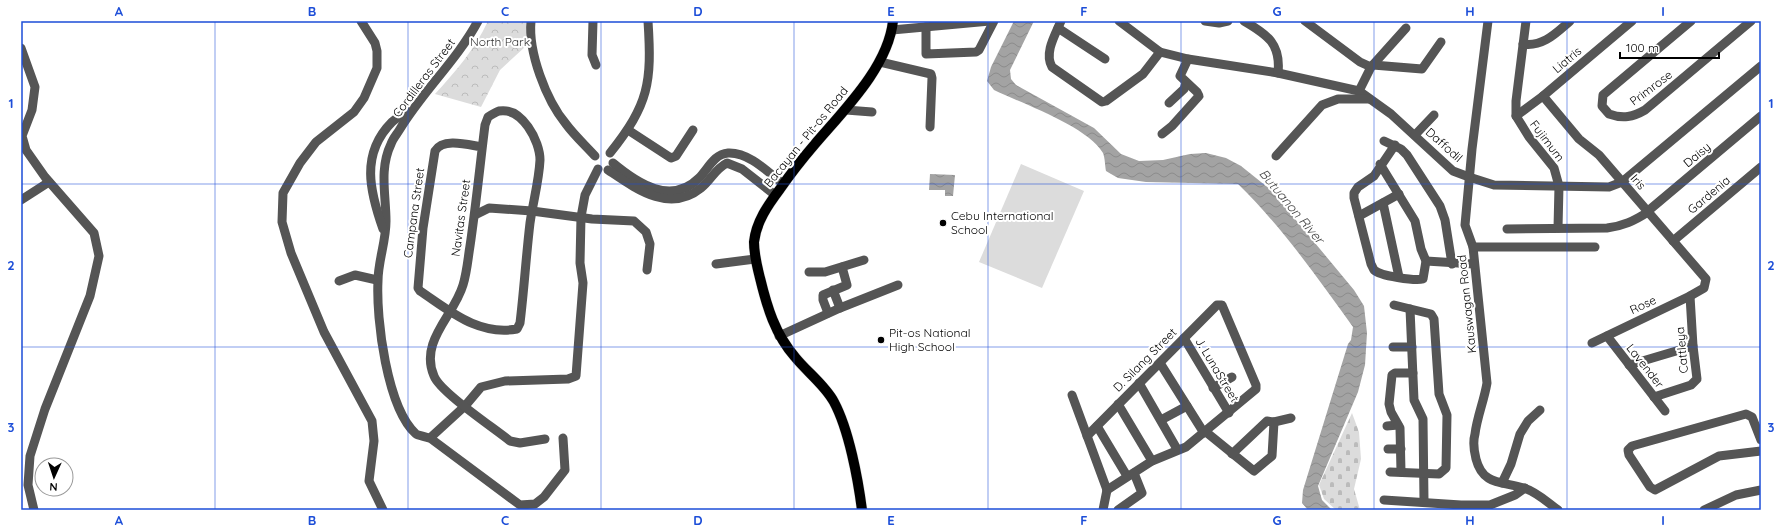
<svg xmlns="http://www.w3.org/2000/svg" width="1782" height="531" font-family="Quicksand,sans-serif">
<defs>
<pattern id="forest-crowns" width="20" height="18" patternUnits="userSpaceOnUse"><rect width="20" height="18" fill="#dcdcdc"/><path d="M2 6a3 3 0 1 1 6 0M12 15a3 3 0 1 1 6 0" fill="none" stroke="#bbb"/></pattern>
<pattern id="cemetery-stones" width="16" height="16" patternUnits="userSpaceOnUse"><rect width="16" height="16" fill="#dcdcdc"/><path d="M2 7V4a2 2 0 0 1 4 0v3zM10 15v-3a2 2 0 0 1 4 0v3z" fill="#bbb"/></pattern>
<pattern id="water-waves" width="16" height="10" patternUnits="userSpaceOnUse"><rect width="16" height="10" fill="#a3a3a3"/><path d="M0 5q4-4 8 0t8 0" fill="none" stroke="#8b8b8b"/></pattern>
</defs>
<rect width="100%" height="100%" fill="#fff"/>
<!-- green -->
<polygon fill="#dcdcdc" points="1021,164 1084,191 1042,288 979,262"/>
<!-- forest -->
<path fill="url(#forest-crowns)" d="M488,21H526V46L500,70L481,107L435,94C456,71 475,49 488,21Z"/>
<!-- cemetery -->
<polygon fill="url(#cemetery-stones)" points="1352,413 1359,432 1361,459 1354,489 1360,510 1336,510 1324,499 1319,485"/>
<!-- water -->
<g fill="url(#water-waves)">
<path d="M1014,21H1034L1010,70L1011,79L1016,85L1094,128L1121,154L1139,161L1163,160L1190,154L1206,153L1226,158L1241,166L1271,190L1354,290L1364,306L1367,333L1365,365L1358,392L1318,486L1322,500L1332,510H1308L1302,503L1303,490L1348,344L1351,340L1353,327C1317,277 1282,227 1238,184L1146,182L1118,178L1106,171C1105,166 1105,158 1103,153C1087,126 1023,104 994,90L987,81L991,67Z"/>
<polygon points="930,174 955,175 953,196 945,196 945,190 929,190"/>
</g>
<g fill="none" stroke-linecap="round" stroke-linejoin="round">
<defs>
<path id="major" d="M862,510C858,479 849,430 834,402C825,385 807,372 795,357C775,334 767,307 760,278C757,266 754,255 754,242C756,222 768,205 780,189C791,173 803,158 815,144C844,110 888,67 893,21"/>
</defs>
<!-- major casing -->
<use href="#major" stroke="#dbdbdb" stroke-width="11"/>
<!-- minor -->
<g stroke="#555" stroke-width="9">
<polyline points="361,21 375,43 377,51 377,68 364,98 354,112 316,142 300,163 283,193 282,222 291,253 324,332 372,421 374,441 369,481 383,510"/>
<path d="M478,21C457,60 423,91 400,129C397,134 393,138 391,144C379,169 386,195 386,221C386,242 378,261 378,281C376,319 387,408 416,434C420,436 426,437 430,438L465,406L481,387L505,381L568,379L576,376L583,283L580,263L581,217L585,195L598,169"/>
<path d="M531,21C528,52 546,100 566,124C574,135 585,145 595,156"/>
<polyline points="593,21 592,55 596,65"/>
<path d="M1061,21C1055,35 1044,53 1052,67L1102,102L1106,101L1143,74L1160,52"/>
<polyline points="1119,21 1160,52 1188,59 1278,73 1359,91 1391,114 1453,171 1469,177 1494,185 1609,187 1622,182 1761,66"/>
<polyline points="1205,21 1219,23 1228,21"/>
<path d="M1244,21C1268,35 1281,44 1278,73"/>
<polyline points="1305,21 1360,62 1371,67"/>
<path d="M1488,21L1472,149L1465,225L1473,247L1487,383C1484,401 1477,417 1475,434C1473,441 1474,451 1476,459C1483,486 1502,481 1524,488C1537,492 1547,502 1558,510"/>
<polyline points="1526,21 1516,101 1516,116 1529,137 1554,168 1559,186 1558,228"/>
<path d="M1691,21L1603,95L1602,106L1609,114C1623,119 1633,117 1645,110L1751,21"/>
<polyline points="926,27 926,54 976,52 979,50 994,21"/>
<polyline points="1058,28 1105,59"/>
<polyline points="892,30 990,21"/>
<path d="M1523,44C1543,47 1556,33 1570,21"/>
<polyline points="21,48 35,87 32,110 22,136 26,150 45,177 94,233 99,256 90,296 45,409 30,456 28,485 34,510"/>
<polyline points="880,62 931,74 932,78 930,127"/>
<polyline points="1373,65 1422,69 1441,42"/>
<polyline points="1359,91 1371,67 1406,28"/>
<polyline points="1543,96 1579,139 1599,155 1706,279 1704,288 1690,296 1592,343"/>
<polyline points="1169,103 1184,89 1186,83"/>
<polyline points="846,110 872,112"/>
<polyline points="1516,116 1543,96 1632,21"/>
<polyline points="628,130 671,158 676,156 693,130"/>
<polyline points="1162,134 1172,126 1199,96 1197,92 1180,76 1188,59"/>
<polyline points="1415,135 1434,115"/>
<polyline points="1384,141 1401,149 1407,155 1440,206 1445,220 1452,264"/>
<path d="M482,147C469,145 443,137 435,151L423,228L418,288L420,291C450,311 478,336 517,329L520,323C524,290 526,257 530,223C533,202 539,181 540,160C540,141 522,107 499,111C496,112 491,115 488,117L485,125C480,165 476,205 470,246C468,258 467,272 463,285C454,316 419,341 434,376C440,392 494,428 510,441L520,443L545,439"/>
<path d="M610,153C649,104 652,83 648,21"/>
<polyline points="1276,156 1322,105 1338,99 1369,99"/>
<path d="M613,163C637,183 671,206 699,178C708,169 714,154 728,153C749,152 768,172 783,184"/>
<path d="M1380,164L1415,221L1421,249L1426,261L1423,279C1415,281 1380,276 1374,270C1373,268 1372,266 1371,264L1354,198V193L1358,187L1374,176L1395,145"/>
<path d="M608,170C635,188 669,214 701,188C711,180 715,169 727,163L742,169L775,195"/>
<polyline points="21,200 49,182"/>
<polyline points="1383,203 1399,277"/>
<polyline points="1648,211 1761,116"/>
<polyline points="475,215 489,208 532,211 592,219 634,221 646,232 650,244 647,270"/>
<polyline points="1359,216 1399,194"/>
<path d="M383,229C370,192 360,154 392,122C397,117 404,114 410,110"/>
<path d="M1507,229L1607,228C1623,226 1634,221 1648,212"/>
<polyline points="1673,241 1761,167"/>
<polyline points="1473,247 1595,247"/>
<polyline points="1426,261 1474,264"/>
<polyline points="716,264 755,259"/>
<polyline points="809,272 825,272 864,260"/>
<polyline points="339,281 355,275 377,280"/>
<polyline points="833,290 840,308"/>
<polyline points="1410,309 1414,400 1423,419 1424,501"/>
<polyline points="828,313 823,300 823,295 847,285 842,267"/>
<polyline points="779,336 840,308 898,285"/>
<polyline points="1607,336 1665,411"/>
<polyline points="1184,338 1229,413"/>
<polyline points="1393,347 1412,347"/>
<polyline points="1160,363 1204,433"/>
<polyline points="1629,365 1693,346"/>
<polyline points="1139,383 1177,449"/>
<polyline points="1213,388 1232,377"/>
<polyline points="1072,395 1107,490"/>
<polyline points="1654,397 1691,385 1697,379 1693,346 1690,296"/>
<polyline points="1118,404 1152,461"/>
<polyline points="1161,420 1187,406"/>
<polyline points="1097,426 1127,476"/>
<polyline points="1387,426 1398,425"/>
<polyline points="1206,432 1254,471 1272,456 1274,422"/>
<polyline points="1087,436 1217,305 1222,305 1256,385 1256,389 1186,447 1152,461 1107,490"/>
<polyline points="430,438 520,505 535,504 544,497 565,470 563,438"/>
<polyline points="1761,440 1752,417 1746,414 1632,446 1628,450 1629,455 1650,487 1655,490 1719,456 1761,451"/>
<polyline points="1388,449 1401,449"/>
<polyline points="1232,454 1267,421 1274,422 1291,418"/>
<polyline points="1390,472 1439,474 1446,468 1447,415 1439,394 1434,319 1431,314 1394,305"/>
<polyline points="1401,472 1400,428 1391,412 1389,404 1392,375 1395,373 1413,373"/>
<polyline points="1502,483 1511,464 1520,434 1528,421 1540,410"/>
<polyline points="1384,500 1461,505 1490,505 1515,495 1525,488"/>
<polyline points="1103,510 1107,490"/>
<polyline points="1118,510 1142,493 1134,473"/>
<polyline points="1704,510 1736,495 1761,490"/>
</g>
<!-- major -->
<use href="#major" stroke="#000" stroke-width="10"/>
</g>
<!-- grid -->
<path fill="none" stroke="#1d4ed8" stroke-width="1" stroke-opacity="0.55" d="M215,21V510M408,21V510M601,21V510M794,21V510M988,21V510M1181,21V510M1374,21V510M1567,21V510M21,184H1761M21,347H1761"/>
<!-- markers -->
<g fill="#000" stroke="#fff" stroke-width="1.5">
<circle cx="943" cy="223" r="4"/>
<circle cx="881" cy="340" r="4"/>
</g>
<g text-anchor="middle" stroke-width="4" stroke-linejoin="round" paint-order="stroke">
<!-- park labels -->
<g font-size="12" fill="#333" stroke="#fff">
<text x="500" y="46">North Park</text>
</g>
<!-- street labels -->
<g font-size="12" fill="#000" stroke="#fff">
<text transform="translate(1567 60) rotate(-40)" y="4">Liatris</text>
<text transform="translate(424 78) rotate(-53)" y="4">Cordilleras Street</text>
<text transform="translate(1651 88) rotate(-37)" y="4">Primrose</text>
<text transform="translate(806 137) rotate(-51)" y="4">Bacayan - Pit-os Road</text>
<text transform="translate(1547 141) rotate(53)" y="4">Fujimum</text>
<text transform="translate(1444 145) rotate(42)" y="4">Daffodil</text>
<text transform="translate(1697 155) rotate(-40)" y="4">Daisy</text>
<text transform="translate(1638 182) rotate(49)" y="4">Iris</text>
<text transform="translate(1709 195) rotate(-40)" y="4">Gardenia</text>
<text transform="translate(414 213) rotate(-82)" y="4">Campana Street</text>
<text transform="translate(461 218) rotate(-82)" y="4">Navitas Street</text>
<text transform="translate(1467 304) rotate(-96)" y="4">Kauswagan Road</text>
<text transform="translate(1643 305) rotate(-25)" y="4">Rose</text>
<text transform="translate(1682 350) rotate(-95)" y="4">Cattleya</text>
<text transform="translate(1145 360) rotate(-45)" y="4">D. Silang Street</text>
<text transform="translate(1645 366) rotate(52)" y="4">Lavender</text>
<text transform="translate(1217 370) rotate(59)" y="4">J. LunaStreet</text>
</g>
<!-- poi labels -->
<g font-size="12" fill="#000" stroke="#fff" text-anchor="start">
<text x="951" y="220">Cebu International<tspan x="951" dy="14">School</tspan></text>
<text x="889" y="337">Pit-os National<tspan x="889" dy="14">High School</tspan></text>
</g>
<!-- water labels -->
<g font-size="13" font-style="italic" fill="#444" stroke="#fff">
<text transform="translate(1292 206) rotate(50)" y="5">Butuanon River</text>
</g>
</g>
<!-- border -->
<rect width="1782" height="531" fill="none" stroke="#ffffff" stroke-width="44"/>
<!-- north arrow -->
<g transform="translate(54 477) rotate(183)"><circle r="19" fill="#ffffff" stroke="#999999"/>
<path d="M0-3L7 15L0 10L-7 15Z" fill="#000000"/>
<text y="-6" font-size="11" font-weight="bold" text-anchor="middle" fill="#000000">N</text>
</g>
<!-- scale -->
<path d="M1620 52v6h99v-6" fill="none" stroke="#000000" stroke-width="2"/>
<text x="1626" y="52" font-size="12" fill="#000000" stroke="#ffffff" stroke-width="3" paint-order="stroke">100 m</text>
<rect x="22" y="22" width="1738" height="487" fill="none" stroke="#1d4ed8" stroke-width="1.5"/>
<g font-size="13" text-anchor="middle" font-weight="bold" fill="#1d4ed8">
<text x="119" y="16">A</text>
<text x="312" y="16">B</text>
<text x="505" y="16">C</text>
<text x="698" y="16">D</text>
<text x="891" y="16">E</text>
<text x="1084" y="16">F</text>
<text x="1277" y="16">G</text>
<text x="1470" y="16">H</text>
<text x="1663" y="16">I</text>
<text x="11" y="108">1</text>
<text x="1771" y="108">1</text>
<text x="11" y="270">2</text>
<text x="1771" y="270">2</text>
<text x="11" y="432">3</text>
<text x="1771" y="432">3</text>
<text x="119" y="525">A</text>
<text x="312" y="525">B</text>
<text x="505" y="525">C</text>
<text x="698" y="525">D</text>
<text x="891" y="525">E</text>
<text x="1084" y="525">F</text>
<text x="1277" y="525">G</text>
<text x="1470" y="525">H</text>
<text x="1663" y="525">I</text>
</g>
</svg>
